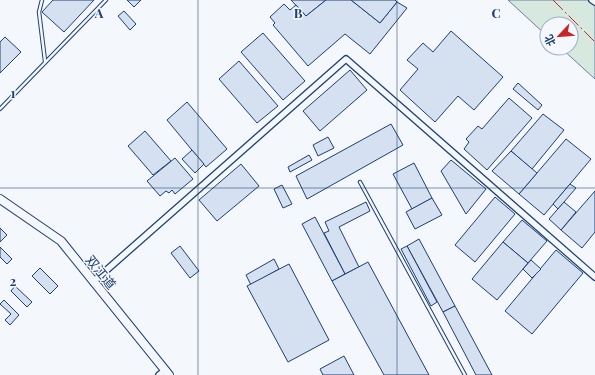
<svg xmlns="http://www.w3.org/2000/svg" width="595" height="375" font-family="'Playfair Display','Noto Sans SC',serif">
<rect width="100%" height="100%" fill="#f4f7fb"/>
<!-- green -->
<polygon fill="#d7e8df" stroke="#687fa3" points="508,0 595,0 595,79 561,48 571,48 571,24 547,24 547,36"/>
<!-- building -->
<g fill="#d5e0f0" stroke="#1d3f73">
<polygon points="53,0 94,0 64,32 42,12"/>
<polygon points="127,0 141,0 134,7"/>
<polygon points="291,0 326,0 306,16"/>
<polygon points="326,0 351,0 380,23 397,2 407,8 370,54 345,34 308,66 273,25 275,23 270,17 284,4 290,10 296,5 306,16"/>
<polygon points="351,0 395,0 397,2 380,23"/>
<polygon points="124,11 136,24 130,30 118,16"/>
<polygon points="451,31 503,77 474,110 458,96 435,122 400,90 418,69 407,60 423,43 433,52"/>
<polygon points="263,33 305,81 283,100 241,52"/>
<polygon points="5,37 21,52 0,73 0,42"/>
<polygon points="239,61 278,106 257,123 219,79"/>
<polygon points="350,70 367,90 320,131 303,111"/>
<polygon points="518,83 542,105 538,110 513,89"/>
<polygon points="509,98 532,118 487,170 464,149 469,142 466,139 478,126 482,129"/>
<polygon points="187,102 227,149 206,167 167,120"/>
<polygon points="543,114 564,130 532,169 511,151"/>
<polygon points="391,124 403,145 307,199 296,176"/>
<polygon points="145,131 171,161 153,175 128,146"/>
<polygon points="328,137 334,148 318,156 313,145"/>
<polygon points="566,139 591,159 544,215 519,194"/>
<polygon points="192,150 204,164 195,173 182,159"/>
<polygon points="511,151 537,173 519,194 492,171"/>
<polygon points="309,155 312,160 290,172 288,167"/>
<polygon points="175,158 193,179 175,194 172,190 169,193 166,191 160,196 147,181"/>
<polygon points="451,160 486,189 466,214 441,171"/>
<polygon points="414,163 432,198 412,209 393,174"/>
<polygon points="241,164 259,186 217,221 199,200"/>
<polygon points="570,184 576,188 558,209 553,204"/>
<polygon points="282,185 292,204 283,208 274,189"/>
<polygon points="595,191 595,232 582,248 561,230"/>
<polygon points="495,197 515,214 475,262 455,245"/>
<polygon points="432,198 442,215 415,229 406,212"/>
<polygon points="366,202 370,211 339,227 359,267 345,274 324,233 329,231 325,222"/>
<polygon points="564,202 576,212 561,230 549,219"/>
<polygon points="315,217 345,274 332,281 302,224"/>
<polygon points="522,220 547,241 528,263 503,242"/>
<polygon points="0,228 7,235 0,242"/>
<polygon points="419,239 455,306 443,312 407,246"/>
<polygon points="503,242 528,263 497,300 472,279"/>
<polygon points="180,246 199,271 190,278 171,253"/>
<polygon points="407,246 437,302 431,306 401,249"/>
<polygon points="0,247 12,259 7,264 0,257"/>
<polygon points="556,250 583,273 532,334 505,311"/>
<polygon points="274,259 279,269 251,285 246,275"/>
<polygon points="531,260 541,269 532,278 523,269"/>
<polygon points="368,262 429,375 384,375 332,281"/>
<polygon points="289,264 329,340 288,362 247,286"/>
<polygon points="40,268 58,286 50,294 32,276"/>
<polygon points="15,286 32,302 27,307 11,291"/>
<polygon points="4,300 19,315 10,325 5,320 11,314 0,304"/>
<polygon points="455,306 492,375 476,375 443,312"/>
<polygon points="344,356 354,375 323,375 320,369"/>
</g>
<g fill="none" stroke-linecap="round" stroke-linejoin="round">
<defs>
<g id="lane">
<polyline points="42,0 39,12 45,61"/>
<polyline points="0,109 106,0"/>
<polyline points="360,182 465,375"/>
</g>
<g id="street">
<polyline points="592,0 595,2"/>
<polyline points="93,282 346,59 595,277"/>
<polyline points="159,375 165,370"/>
</g>
<polyline id="secondary" points="0,199 61,241 169,375"/>
</defs>
<!-- lane casing -->
<use href="#lane" stroke="#1d3f73" stroke-width="4.5"/>
<!-- street casing -->
<use href="#street" stroke="#1d3f73" stroke-width="8"/>
<!-- secondary casing -->
<use href="#secondary" stroke="#1d3f73" stroke-width="10"/>
<!-- lane -->
<use href="#lane" stroke="#f4f7fb" stroke-width="2.5"/>
<!-- street -->
<use href="#street" stroke="#f4f7fb" stroke-width="5.5"/>
<!-- secondary -->
<use href="#secondary" stroke="#f4f7fb" stroke-width="8"/>
<!-- power -->
<polyline stroke="#c62828" stroke-width="1" stroke-dasharray="14 3 2 3" stroke-linecap="butt" points="553,0 595,42"/>
</g>
<!-- grid -->
<path fill="none" stroke="#1d3f73" stroke-width="1" stroke-opacity="0.55" d="M198,0V375M397,0V375M0,188H595"/>
<g text-anchor="middle" stroke-width="3" stroke-linejoin="round" paint-order="stroke">
<!-- street labels -->
<g font-size="13" fill="#1d3f73" stroke="#f4f7fb">
<text transform="translate(101 272) rotate(51)" y="5">双江道</text>
</g>
</g>
<g font-size="13" text-anchor="middle" font-weight="bold" fill="#1d3f73" stroke="#f4f7fb" stroke-width="3" stroke-linejoin="round" paint-order="stroke">
<text x="99" y="18">A</text>
<text x="298" y="18">B</text>
<text x="496" y="18">C</text>
<text x="13" y="98">1</text>
<text x="13" y="286">2</text>
</g>
<!-- north arrow -->
<g transform="translate(559 36) rotate(244)"><circle r="19" fill="#f4f7fb" stroke="#9eadc5"/>
<path d="M0-3L7 15L0 10L-7 15Z" fill="#c62828"/>
<text y="-6" font-size="11" font-weight="bold" text-anchor="middle" fill="#1d3f73">北</text>
</g>
</svg>
